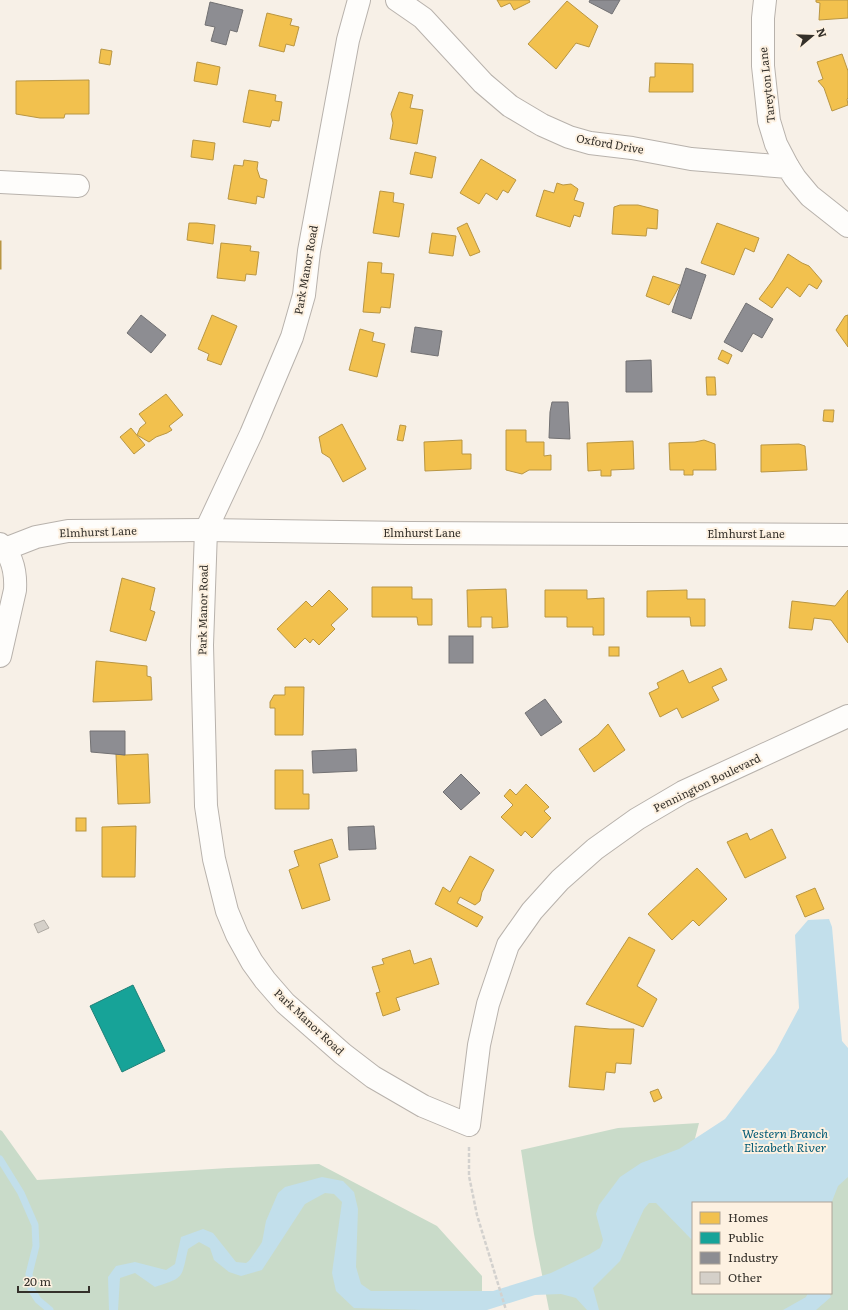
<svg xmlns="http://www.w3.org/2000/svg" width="848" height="1310" font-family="Literata,serif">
<rect width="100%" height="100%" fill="#f7f0e7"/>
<!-- green -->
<g fill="#c9dbc9" fill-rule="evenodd">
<path d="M848,1107V1310H549L534,1234L521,1150L618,1128L699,1123L684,1181ZM693,1203H831V1293H693Z"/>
<polygon points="0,1130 2,1131 37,1180 228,1168 319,1164 437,1226 482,1276 482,1310 0,1310"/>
</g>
<!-- water -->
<g fill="#c2dfeb">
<path d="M829,919L832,927L842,1041L848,1048V1177L838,1186L831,1204L693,1203V1241L656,1203H649L644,1209L620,1261L593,1288L599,1310H587L576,1298L561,1294L535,1295L487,1310H424L354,1308L336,1291L332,1273L342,1202L334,1194L325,1193L305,1204L262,1270L241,1276L229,1272L214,1260L210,1248L199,1242L188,1249C181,1279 185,1277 155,1287L135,1273L120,1278L118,1310H109L108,1277L116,1266L135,1262L166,1270L175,1264L181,1237L203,1229L213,1233L236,1262L246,1263L260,1253L266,1221L278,1193L285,1187L322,1177L343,1181L354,1192L358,1209L356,1267L361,1284L371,1291H493L551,1273L590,1254L600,1248L603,1240L596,1214L599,1205L620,1177L641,1163L679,1149L725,1119L775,1053L799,1008L795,935L808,920Z"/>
<polygon points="808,1293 829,1293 831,1297 816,1310 783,1310 806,1297"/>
</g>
<!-- homes -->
<g fill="#f2c14e" stroke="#b99643">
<polygon points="497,0 529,0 530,2 514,10 510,3 501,7"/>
<polygon points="816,0 848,0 848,18 819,20 820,3 816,2"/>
<polygon points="567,1 598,26 589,47 576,43 556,69 528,44"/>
<polygon points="267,13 292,19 290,25 299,27 294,46 286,44 284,52 259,46"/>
<polygon points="101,49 112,51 110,65 99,63"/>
<polygon points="842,54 848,71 848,98 847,99 848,105 832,111 824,88 818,81 823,79 817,62"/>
<polygon points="197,62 220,67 217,85 194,81"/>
<polygon points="655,63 693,64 693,92 649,92 650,77 655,77"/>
<polygon points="89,80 89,114 65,114 64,118 40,118 16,114 16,81"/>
<polygon points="249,90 276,95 275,101 282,102 279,121 272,120 270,127 243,122"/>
<polygon points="399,92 413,95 410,108 423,110 417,144 390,139 393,123 391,114"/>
<polygon points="193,140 215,143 213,160 191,157"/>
<polygon points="415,152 436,157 432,178 410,174"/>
<polygon points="481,159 516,180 508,193 503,190 497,200 486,193 479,204 460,193"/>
<polygon points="244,160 258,162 257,169 260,178 267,180 264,198 257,196 256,204 228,199 234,165 243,166"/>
<polygon points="557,183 563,185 571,184 578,189 574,200 584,203 580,217 574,215 570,227 536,216 544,190 554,193"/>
<polygon points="380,191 394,193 393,202 404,204 399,237 373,233"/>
<polygon points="620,205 638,205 658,210 657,229 647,228 646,236 612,234 614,207"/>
<polygon points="189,223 197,223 215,225 213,244 187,240"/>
<polygon points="467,223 480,252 470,256 457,228"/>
<polygon points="717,223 759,238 754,252 745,248 734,275 701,263"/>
<polygon points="432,233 456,236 453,256 429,253"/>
<rect x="0" y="241" width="1" height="28"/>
<polygon points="221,243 251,246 250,251 259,252 256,275 246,274 245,281 217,278"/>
<polygon points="788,254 802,263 809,266 822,281 817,289 809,284 800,297 787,287 772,308 759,299 773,280"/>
<polygon points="368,262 382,263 381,273 394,274 390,308 381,307 380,313 363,312"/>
<polygon points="653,276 680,285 669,305 646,296"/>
<polygon points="212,315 237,326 221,365 207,360 209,354 198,349"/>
<polygon points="848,315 848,347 836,330 845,316"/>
<polygon points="360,329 374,333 372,341 385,344 377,377 349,370"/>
<polygon points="722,350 732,355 728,364 718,359"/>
<polygon points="706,377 715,377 716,395 707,395"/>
<polygon points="166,394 183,415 169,426 172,430 167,433 156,437 149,442 137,435 140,428 146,423 139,414"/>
<polygon points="824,410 834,410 833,422 823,421"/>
<polygon points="342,424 366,469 343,482 330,458 322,453 319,437"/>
<polygon points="400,425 406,426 403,441 397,440"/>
<polygon points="131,428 145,445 134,454 120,437"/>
<polygon points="506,430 526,430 526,442 544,442 544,456 551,455 551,470 529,470 522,474 506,470"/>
<polygon points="462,440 462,454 471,454 471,469 425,471 424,442"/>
<polygon points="704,440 715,444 716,470 693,470 693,475 684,475 684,470 670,470 669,443 695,442"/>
<polygon points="633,441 634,469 611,470 611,476 601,476 601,470 588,471 587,443"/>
<polygon points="799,444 805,446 807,470 761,472 761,445"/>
<polygon points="122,578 155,588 150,610 155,612 146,641 110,631"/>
<polygon points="372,587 412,587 412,599 432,599 432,625 418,625 417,617 372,617"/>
<polygon points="506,589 508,627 492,628 492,617 481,617 481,627 468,627 467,590"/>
<polygon points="329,590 348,609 331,625 335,629 319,645 313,639 310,643 305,638 295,648 277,629 306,601 312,607"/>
<polygon points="545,590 587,590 587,599 604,598 604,635 593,635 593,627 567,627 567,617 545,617"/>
<polygon points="687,590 687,599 705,599 705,626 691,626 690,617 647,617 647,591"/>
<polygon points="848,590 848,643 831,620 814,618 812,630 789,628 792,601 835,606"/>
<rect x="609" y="647" width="10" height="9"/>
<polygon points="96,661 147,666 147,676 151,677 152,700 93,702"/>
<polygon points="721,668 727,680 712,687 719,700 682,718 677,708 660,717 649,693 659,688 657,683 683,670 689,683"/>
<polygon points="285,687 304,687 303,735 275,735 275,708 270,708 270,702 274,695 285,695"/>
<polygon points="608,724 625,750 594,772 579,749 598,735"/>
<polygon points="116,754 125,755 148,754 150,803 118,804"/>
<polygon points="275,770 303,770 303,794 309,794 309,809 275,809"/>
<polygon points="526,784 549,807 544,811 551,818 532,838 525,831 521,836 501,817 513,805 504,796 510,789 516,795"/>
<rect x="76" y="818" width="10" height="13"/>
<polygon points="136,826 135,877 102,877 102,827"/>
<polygon points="772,829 786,858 745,878 727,842 747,833 750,840"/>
<polygon points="332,839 338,857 319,864 330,900 302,909 289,870 299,866 294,851"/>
<polygon points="470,856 494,870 482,892 480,901 475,905 460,897 457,903 483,917 477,927 435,904 443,887 450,892"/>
<polygon points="697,868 727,899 699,926 693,920 672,940 648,914"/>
<polygon points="815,888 824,909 805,917 796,896"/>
<polygon points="629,937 655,950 637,986 657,999 643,1027 586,1004"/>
<polygon points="410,950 414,964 431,958 439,984 396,998 400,1010 383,1016 376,993 380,992 372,967 384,964 382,959"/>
<polygon points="575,1026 610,1029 634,1029 631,1064 616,1063 615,1073 606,1072 604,1090 569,1087"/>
<polygon points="658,1089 662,1098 654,1102 650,1092"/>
</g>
<!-- public -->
<polygon fill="#17a398" stroke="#208077" points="133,985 165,1051 122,1072 90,1006"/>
<!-- industry -->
<g fill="#8d8d92" stroke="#727173">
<polygon points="590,0 620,0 612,14 589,2"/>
<polygon points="210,2 243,10 237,32 230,30 226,45 211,41 215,27 205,25"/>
<polygon points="686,268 706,275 691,319 672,312"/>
<polygon points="746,303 773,319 762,338 753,333 742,352 724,342"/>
<polygon points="141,315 166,335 151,353 127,333"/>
<polygon points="415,327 442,331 438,356 411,352"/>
<polygon points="651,360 652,392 626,392 626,361"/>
<polygon points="552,402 568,402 570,439 549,438 550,412"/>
<rect x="449" y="636" width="24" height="27"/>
<polygon points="545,699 562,722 541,736 525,713"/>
<polygon points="90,731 125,731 125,755 91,752"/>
<polygon points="356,749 357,771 313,773 312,751"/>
<polygon points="461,774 480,793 461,810 443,792"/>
<polygon points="374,826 376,849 349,850 348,827"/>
</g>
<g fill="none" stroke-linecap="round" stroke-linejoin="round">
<!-- stream -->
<g stroke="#c2dfeb" stroke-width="7">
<polyline points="0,1159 21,1193 35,1225 36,1246 29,1274 31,1289 38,1300 50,1310"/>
<polyline points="252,1263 265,1244"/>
</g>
</g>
<!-- building -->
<polygon fill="#d5d0c9" stroke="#afaaa3" points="44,920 49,928 38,933 34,924"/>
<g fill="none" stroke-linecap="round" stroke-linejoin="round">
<defs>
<g id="minor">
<polyline points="359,0 348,40 309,251 304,295 292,337 251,434 206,530 202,645 206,806 214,859 227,911 237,935 252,962 265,980 285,1003 343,1054 373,1077 423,1106 469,1125 479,1045 488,1004 508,945 532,911 560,880 595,849 637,819 683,792 848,716"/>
<polyline points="397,0 423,18 483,83 510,106 542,125 569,137 590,143 632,148 691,159 788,167 795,178 810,196 848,226"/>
<polyline points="765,0 763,18 763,66 769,121 776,144 788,167"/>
<polyline points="0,182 78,186"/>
<path d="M0,544C13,556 16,573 15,590L0,656"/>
<polyline points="5,549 36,537 68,531 206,530 409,533 848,535"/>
</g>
</defs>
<!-- minor casing -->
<use href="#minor" stroke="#b8b2ac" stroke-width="24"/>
<!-- path -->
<polyline stroke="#d3d1ce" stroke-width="2.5" stroke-dasharray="4 2" stroke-linecap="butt" points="469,1147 469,1176 477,1215 506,1310"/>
<!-- minor -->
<use href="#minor" stroke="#fefdfb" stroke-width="22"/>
</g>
<g text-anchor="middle" stroke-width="4" stroke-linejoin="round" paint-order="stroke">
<!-- street labels -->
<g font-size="11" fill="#34302a" stroke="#fdf1e1">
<text transform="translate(767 85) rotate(-96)" y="4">Tareyton Lane</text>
<text transform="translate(610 144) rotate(10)" y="4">Oxford Drive</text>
<text transform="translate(306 270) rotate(-80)" y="4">Park Manor Road</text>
<text transform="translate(98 532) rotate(-2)" y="4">Elmhurst Lane</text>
<text x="422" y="537">Elmhurst Lane</text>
<text x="746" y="538">Elmhurst Lane</text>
<text transform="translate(203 610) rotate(-89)" y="4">Park Manor Road</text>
<text transform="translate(707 783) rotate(-26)" y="4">Pennington Boulevard</text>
<text transform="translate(309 1022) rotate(43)" y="4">Park Manor Road</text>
</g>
<!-- water labels -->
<g font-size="12" font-style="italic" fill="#005975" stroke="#fdf1e1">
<text x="785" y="1138">Western Branch<tspan x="785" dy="14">Elizabeth River</tspan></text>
</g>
</g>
<!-- legend -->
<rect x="692" y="1202" width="140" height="92" fill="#fdf1e1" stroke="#ada498"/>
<rect x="700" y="1212" width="20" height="12" fill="#f2c14e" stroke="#ada498"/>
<text x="728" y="1222" font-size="12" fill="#34302a">Homes</text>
<rect x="700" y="1232" width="20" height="12" fill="#17a398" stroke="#ada498"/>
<text x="728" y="1242" font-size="12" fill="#34302a">Public</text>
<rect x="700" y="1252" width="20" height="12" fill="#8d8d92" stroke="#ada498"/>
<text x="728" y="1262" font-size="12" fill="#34302a">Industry</text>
<rect x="700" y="1272" width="20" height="12" fill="#d5d0c9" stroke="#ada498"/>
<text x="728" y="1282" font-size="12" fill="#34302a">Other</text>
<!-- north arrow -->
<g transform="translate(812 36) rotate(71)" stroke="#fdf1e1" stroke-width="3" paint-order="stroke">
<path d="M0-3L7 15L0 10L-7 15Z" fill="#34302a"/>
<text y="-6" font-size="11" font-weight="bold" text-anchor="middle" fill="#34302a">N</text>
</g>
<!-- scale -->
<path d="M18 1286v6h71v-6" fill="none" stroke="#34302a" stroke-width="2"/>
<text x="24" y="1286" font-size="12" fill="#34302a" stroke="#fdf1e1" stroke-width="3" paint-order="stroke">20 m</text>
</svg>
